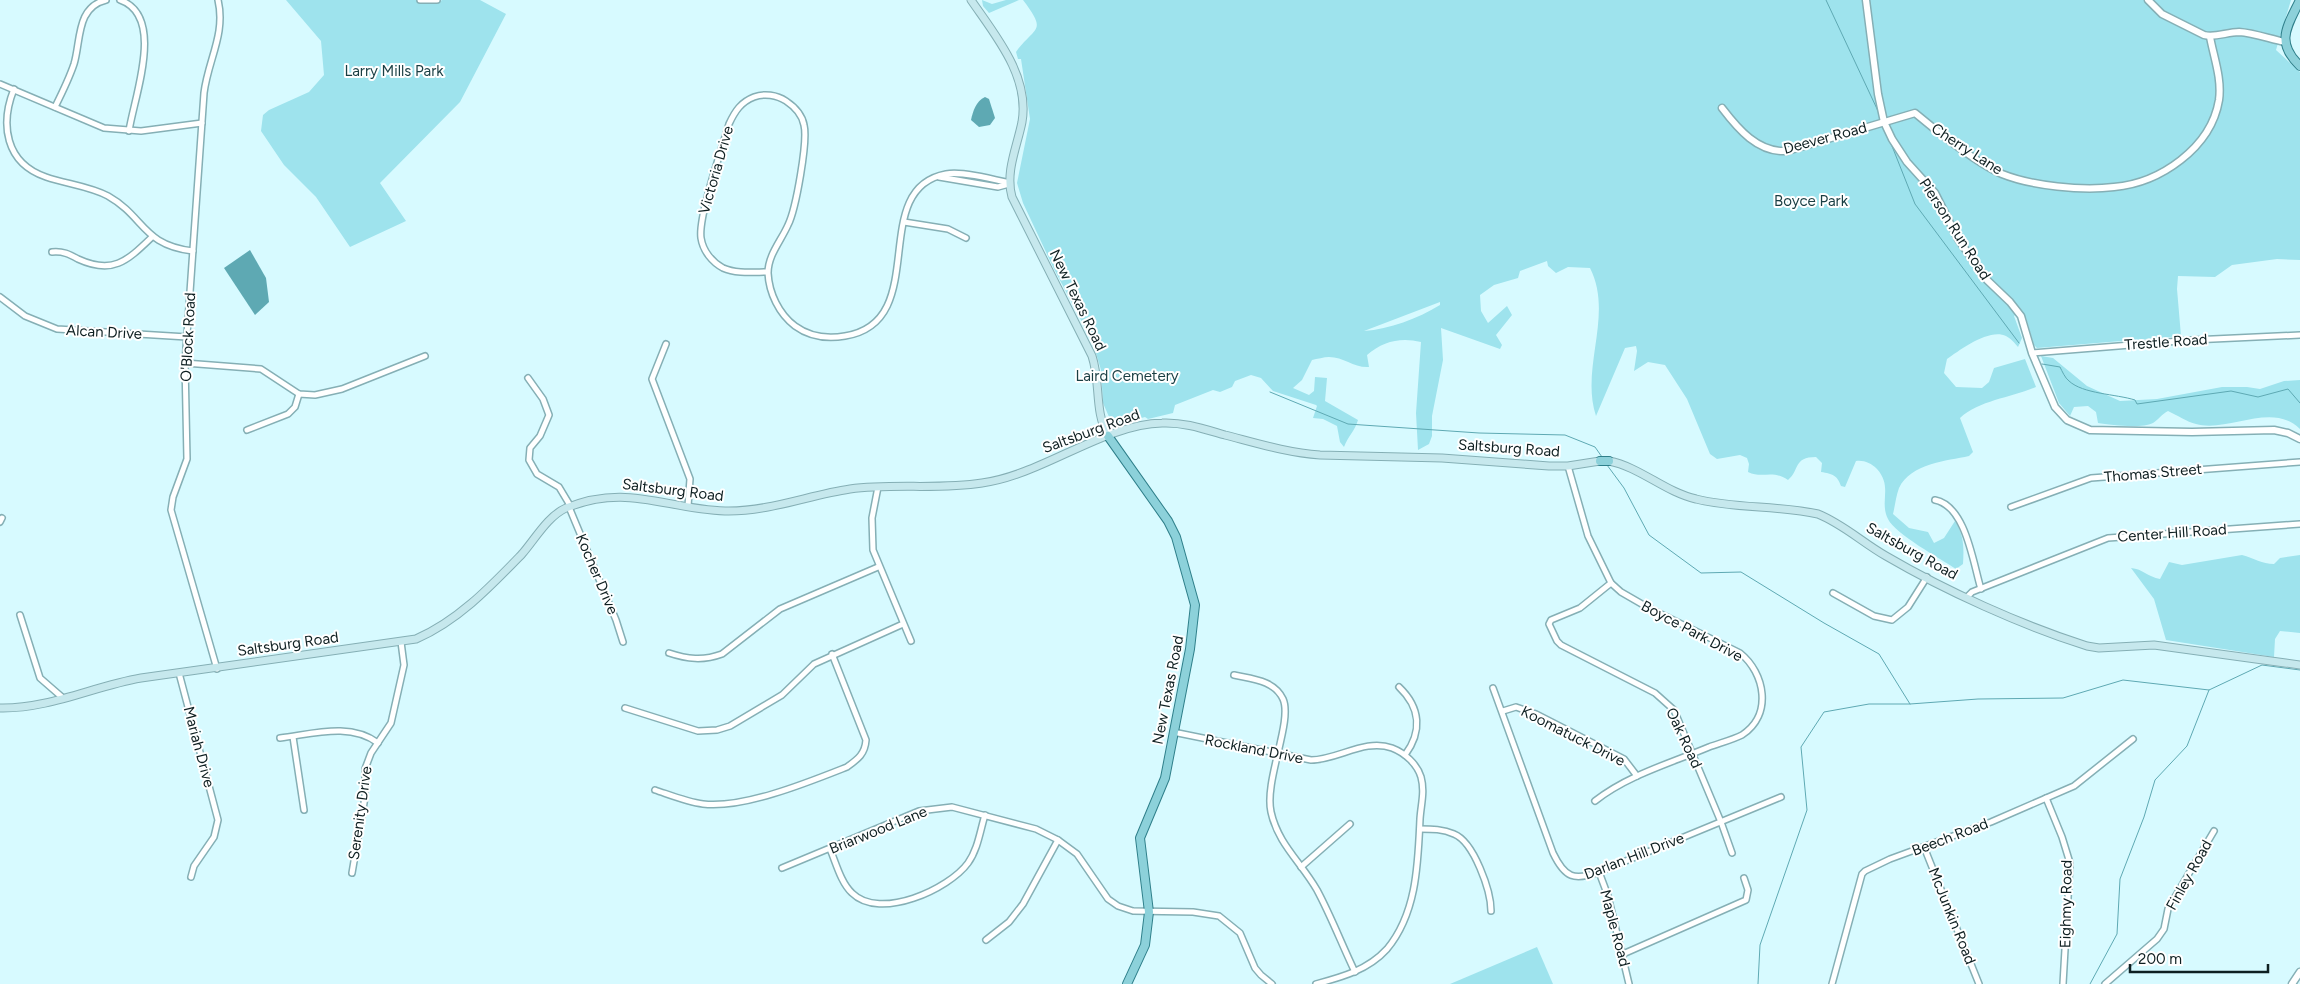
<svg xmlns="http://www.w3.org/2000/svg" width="2300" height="984" font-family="Figtree,sans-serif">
<rect width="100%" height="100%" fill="#d7faff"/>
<!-- green -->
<g fill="#9ee3ed" fill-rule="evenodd">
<polygon points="286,0 416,0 437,4 442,0 480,0 506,14 460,102 380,183 406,221 350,247 316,197 284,165 261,131 263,115 269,110 309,92 324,75 321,41"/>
<polygon points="982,0 992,4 1006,0 1019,0 989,13 983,6"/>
<path d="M1023,0H2291L2276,50L2300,72V260L2277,259L2232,265L2215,277L2178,276L2177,289L2181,336L2037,348L2034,345L2026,318L2020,310L2014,316L2022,338L2018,347C2015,343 2010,338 2006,336C1989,328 1960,350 1947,359L1944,373L1956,387L1982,388L1989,382L1994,368L2025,359L2036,387C2011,398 1980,400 1960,418L1973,452L1969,456C1947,461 1911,463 1899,488C1896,496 1895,506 1893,514L1909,528L1928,532L1934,543L1944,538L1955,521C1964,535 1964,548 1963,564L1956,569C1941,559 1895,534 1888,519C1879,501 1893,487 1877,469C1871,463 1864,460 1856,461L1845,487L1841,486C1837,475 1833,474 1821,472L1822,463L1816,457C1793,457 1800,470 1788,480C1772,469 1763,479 1748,472L1749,464L1747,458L1740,455L1717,459L1710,454L1687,399L1665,365L1648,362L1634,371L1637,351L1636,346L1625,348L1596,416C1580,368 1614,315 1590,268L1568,267L1556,273L1548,266L1547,261L1520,271L1518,278L1494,285L1480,295L1481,311L1488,323L1507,306L1512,315L1496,335L1502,345L1500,349L1441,328L1443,360L1432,416V436L1429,444L1418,450L1416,413L1421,342C1401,337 1383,341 1367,355L1369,367C1354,368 1344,357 1329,357C1324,357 1317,359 1312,360L1302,380L1293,388L1309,395L1314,391L1315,377L1327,378L1325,401L1358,420C1355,431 1348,436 1344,447L1340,442L1337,426L1323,419L1313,418L1317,406L1316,405L1273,391L1261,378L1251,375L1235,381L1232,387L1220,392L1213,390L1175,405L1173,413L1148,419L1145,417L1113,426L1103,403L1101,370L1093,343L1053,267L1023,203L1017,183L1030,119L1021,59H1018L1016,52C1035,26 1048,33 1023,0ZM1440,302V305C1417,319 1390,329 1364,331Z"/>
<path d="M2041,356L2053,358L2087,386L2120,401L2157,399L2222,387H2247L2260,389L2284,381L2300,380V429C2272,401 2228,433 2196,424C2187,422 2177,415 2168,411C2162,414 2158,420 2153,423C2141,429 2111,425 2098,423L2096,412L2088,406L2074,407L2070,416L2059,403Z"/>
<path d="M2242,555C2254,558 2262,564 2274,564L2280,558L2300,555V633L2280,631L2275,639L2274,657L2166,640L2154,599L2131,568C2143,569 2148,577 2160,579L2169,562L2182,565Z"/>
<polygon points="1537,947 1553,984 1450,984"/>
</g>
<!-- water -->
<g fill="#5ea9b3">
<path d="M985,97L989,99L995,118L990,125L979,127L971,120C973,111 976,101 985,97Z"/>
<polygon points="250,250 266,278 269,302 255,315 224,268"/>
</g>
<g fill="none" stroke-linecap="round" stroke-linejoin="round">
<!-- stream -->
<g stroke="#5ea9b3" stroke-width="1">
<polyline points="1826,0 1878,111"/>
<polyline points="1890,141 1915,204 2019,343"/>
<path d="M2042,364L2060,367C2062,371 2065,378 2069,381C2083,394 2116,394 2135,400L2137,404L2231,391L2258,397L2288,389L2300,403"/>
<polyline points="1270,392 1348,424 1479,433 1565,435 1595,447 1602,457"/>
<polyline points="1607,465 1624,488 1649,535 1701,573 1741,572 1824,623 1879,654 1910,704"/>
<polyline points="1758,984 1760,945 1807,810 1801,747 1824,712 1869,704 1910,704 1978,699 2063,698 2123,680 2209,690 2262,665 2300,670"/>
<polyline points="2090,984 2117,934 2120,879 2144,817 2155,780 2187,746 2209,690"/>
</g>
<defs>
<g id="minor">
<path d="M120,0C166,16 134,97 129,131"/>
<polyline points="420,0 437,0"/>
<polyline points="0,84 104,128 141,131 202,123"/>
<path d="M14,89C0,124 5,163 46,177C66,184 89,186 108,196C145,217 142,245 193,251"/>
<path d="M55,107C62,93 69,79 74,64C81,41 76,7 106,0"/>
<polyline points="939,177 998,187 1009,184"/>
<polyline points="904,222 948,229 966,238"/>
<path d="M52,252C63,251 69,254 78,259C113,275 127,261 152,237"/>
<path d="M768,272C754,272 736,274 723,268C712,262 703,251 701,238C698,217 722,148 729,124C735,111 741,102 754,97C764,93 777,95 786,101C795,107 802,114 804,125C808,141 796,209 788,225C781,241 768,255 768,273C769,293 779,314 795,326C810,337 827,339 845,336C933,322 866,189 946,174C962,171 993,179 1010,183"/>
<polyline points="0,297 25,316 57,329 187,337"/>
<polyline points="666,344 652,379 690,479 688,506"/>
<polyline points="2032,353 2192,340 2300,335"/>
<polyline points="185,363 261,369 299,394 315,395 342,389 425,356"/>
<polyline points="528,378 543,399 549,415 540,436 530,448 529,460 537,474 559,487 571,507"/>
<polyline points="247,430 288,414 295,407 299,394"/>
<path d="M1568,466L1588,536L1611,583L1621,592L1647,607L1740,653C1765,673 1773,715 1742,735C1732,740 1720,743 1709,747C1671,763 1628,775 1595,801"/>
<polyline points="878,487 872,518 873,550 911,641"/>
<path d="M1935,500C1966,506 1973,563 1981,589"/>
<polyline points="569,507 616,620 623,642"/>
<polyline points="2011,507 2091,478 2300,462"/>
<polyline points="0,522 2,518"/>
<polyline points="1611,583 1580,608 1551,620 1549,624 1557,641 1561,645 1655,693 1674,710 1721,822 1732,853"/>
<polyline points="1833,593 1874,616 1892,620 1908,607 1927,577"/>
<polyline points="1967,597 1972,592 2108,538 2300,524"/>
<polyline points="20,615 40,678 63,698"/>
<path d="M669,653C687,659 703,661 722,654L780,609L878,567"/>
<path d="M217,669L171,510L173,497L187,459L185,363L204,93C208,60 226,34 218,0"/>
<polyline points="179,673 218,820 214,837 194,866 191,877"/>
<path d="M1234,675C1252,679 1274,680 1283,699C1293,721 1264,781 1271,812C1278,844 1301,862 1317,890C1331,916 1342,945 1355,972"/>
<path d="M1399,687C1421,708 1422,732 1405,755"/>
<path d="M1493,688L1553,853C1565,878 1574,881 1599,872L1781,797"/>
<polyline points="625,708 698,731 717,730 730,726 782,695 814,664 903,624"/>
<polyline points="1503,711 1516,707 1536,714 1624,759 1637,776"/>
<path d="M1173,732L1311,760C1338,760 1365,738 1392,748C1405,753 1417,764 1421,777C1425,792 1421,804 1420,819C1418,863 1417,913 1387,949C1368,970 1342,977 1316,984"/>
<polyline points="293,737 304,810"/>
<path d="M280,738C313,734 350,722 378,743"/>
<path d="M655,790C670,795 687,802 703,804C743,809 809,782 847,767C858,759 865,754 866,740L832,654"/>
<polyline points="2046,798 2062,837 2070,863 2063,984"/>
<path d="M1420,829C1432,829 1443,829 1454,834C1474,842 1491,891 1491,911"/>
<polyline points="1924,847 1979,984"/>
<path d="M830,849C836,863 841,883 852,893C880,921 949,889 968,863C978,849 980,831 985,815"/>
<polyline points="1301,867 1350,824"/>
<polyline points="782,868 919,811 952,807 1036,829 1058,840 1077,854 1108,899 1118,906 1133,911 1193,912 1219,916 1240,933 1255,968 1261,975 1272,984"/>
<polyline points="1599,872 1608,896 1629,984"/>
<polyline points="352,873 365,797 365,769 371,753 391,723 404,665 401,642"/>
<polyline points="986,940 1009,922 1023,904 1058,840"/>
<polyline points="1623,954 1746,900 1748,890 1744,878"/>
<polyline points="1832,984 1862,874 1865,871 1890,859 1991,822 2074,786 2133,739"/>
<polyline points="2105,984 2157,939 2164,929 2168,909 2175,897 2214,831"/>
</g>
<g id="tertiary">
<polyline points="1866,0 1878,94 1884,122 1892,139 1907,162 1935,193 1958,239 1987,280 2010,302 2021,316 2032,353 2055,407 2067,420 2090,430 2192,432 2274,430 2288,433 2300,439"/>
<path d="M2148,0L2162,14L2204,35C2215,38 2227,32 2239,32C2254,33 2270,39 2285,42"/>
<path d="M1722,108C1738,129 1758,153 1787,151L1915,113C1935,130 1978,164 2002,174C2032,186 2082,191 2114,187C2160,183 2211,148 2219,100C2222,79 2214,58 2210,37"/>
<polyline points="2292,984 2300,972"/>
</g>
<g id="secondary">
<path d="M971,0C995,35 1030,76 1022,122C1017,147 1005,172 1012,197L1092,356C1101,383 1094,411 1108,436"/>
<path d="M1609,461C1640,467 1665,492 1696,499C1736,509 1778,505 1818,514C1843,524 1863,543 1886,556C1946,591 2021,625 2087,646L2099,648L2154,645L2300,665"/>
<path d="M0,708C49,709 94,686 141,678L416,639C458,621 491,586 522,554C535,539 548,516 566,508C627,483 665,509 725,511C768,512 809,495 850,489C894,483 939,490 982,483C1042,475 1104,424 1162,423C1184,422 1204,429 1225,435C1256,443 1288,453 1320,455L1442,458L1549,466H1568L1600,461"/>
</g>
<g id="primary">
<path d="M2300,0C2287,27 2275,42 2300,66"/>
<polyline points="1108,436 1168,521 1176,537 1195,605 1190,649 1165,778 1140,838 1149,912 1145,945 1127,984"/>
<polyline points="1600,461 1609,461"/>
</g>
</defs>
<!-- minor casing -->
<use href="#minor" stroke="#85afb5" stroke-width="8"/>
<!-- tertiary casing -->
<use href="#tertiary" stroke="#85afb5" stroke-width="9"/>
<!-- secondary casing -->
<use href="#secondary" stroke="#85afb5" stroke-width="9"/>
<!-- primary casing -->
<use href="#primary" stroke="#2e7f8a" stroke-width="10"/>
<!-- minor -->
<use href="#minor" stroke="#fff" stroke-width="5"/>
<!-- tertiary -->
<use href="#tertiary" stroke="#fff" stroke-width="6"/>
<!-- secondary -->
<use href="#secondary" stroke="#c6e8ed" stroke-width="7"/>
<!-- primary -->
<use href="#primary" stroke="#8cd1da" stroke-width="8"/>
</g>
<g text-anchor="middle" stroke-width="4" stroke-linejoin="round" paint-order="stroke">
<!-- park labels -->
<g font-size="15" fill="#193e43" stroke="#fff">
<text x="394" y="76">Larry Mills Park</text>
<text x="1811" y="206">Boyce Park</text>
<text x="1127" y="381">Laird Cemetery</text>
</g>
<!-- street labels -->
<g font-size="15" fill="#0e1f21" stroke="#fff">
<text transform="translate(1825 138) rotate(-15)" y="5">Deever Road</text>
<text transform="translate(1967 149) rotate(33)" y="5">Cherry Lane</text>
<text transform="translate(716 170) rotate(-74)" y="5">Victoria Drive</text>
<text transform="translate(1955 229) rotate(57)" y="5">Pierson Run Road</text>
<text transform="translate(1078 300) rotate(64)" y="5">New Texas Road</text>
<text transform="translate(104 332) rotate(3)" y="5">Alcan Drive</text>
<text transform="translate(188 337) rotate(-87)" y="5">O'Block Road</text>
<text transform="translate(2166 342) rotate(-4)" y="5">Trestle Road</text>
<text transform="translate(1091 431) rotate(-20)" y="5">Saltsburg Road</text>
<text transform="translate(1509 448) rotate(4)" y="5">Saltsburg Road</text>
<text transform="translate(2153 473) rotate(-5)" y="5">Thomas Street</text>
<text transform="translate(673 490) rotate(7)" y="5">Saltsburg Road</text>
<text transform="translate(2172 533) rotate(-4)" y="5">Center Hill Road</text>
<text transform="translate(1912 551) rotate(29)" y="5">Saltsburg Road</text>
<text transform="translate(597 574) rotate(67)" y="5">Kocher Drive</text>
<text transform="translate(1692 631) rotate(28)" y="5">Boyce Park Drive</text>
<text transform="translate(288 644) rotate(-8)" y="5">Saltsburg Road</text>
<text transform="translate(1168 690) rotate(-79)" y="5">New Texas Road</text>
<text transform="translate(1573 736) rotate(27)" y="5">Koomatuck Drive</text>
<text transform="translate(1684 738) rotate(65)" y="5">Oak Road</text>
<text transform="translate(199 747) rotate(75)" y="5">Mariah Drive</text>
<text transform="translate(1254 749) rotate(11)" y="5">Rockland Drive</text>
<text transform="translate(360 813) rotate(-82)" y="5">Serenity Drive</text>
<text transform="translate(878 830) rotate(-22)" y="5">Briarwood Lane</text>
<text transform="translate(1950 837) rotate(-21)" y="5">Beech Road</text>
<text transform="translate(1634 856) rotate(-21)" y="5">Darlan Hill Drive</text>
<text transform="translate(2189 875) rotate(-61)" y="5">Finley Road</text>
<text transform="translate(2066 904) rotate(-89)" y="5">Eighmy Road</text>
<text transform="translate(1952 916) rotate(68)" y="5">McJunkin Road</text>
<text transform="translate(1615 928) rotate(75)" y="5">Maple Road</text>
</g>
</g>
<!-- scale -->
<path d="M2130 964v8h138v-8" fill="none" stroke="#0e1f21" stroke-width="2.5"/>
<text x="2138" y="964" font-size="15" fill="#0e1f21" stroke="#ffffff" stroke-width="4" paint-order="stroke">200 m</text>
</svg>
